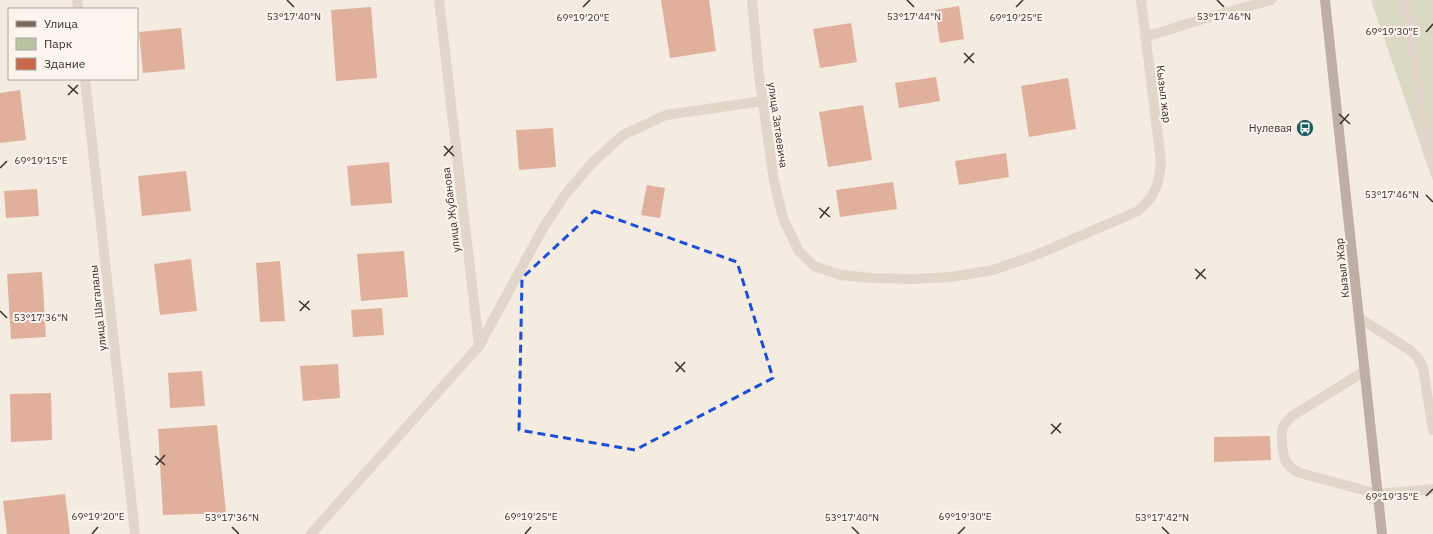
<svg xmlns="http://www.w3.org/2000/svg" width="1433" height="534" font-family="'IBM Plex Sans',sans-serif">
<rect width="100%" height="100%" fill="#f4ebe1"/>
<!-- green -->
<polygon fill="#b8c4a0" points="1371,0 1433,0 1433,181"/>
<!-- building -->
<g fill="#c8694b">
<polygon points="661,0 709,0 716,51 670,58"/>
<polygon points="959,6 964,39 940,43 935,10"/>
<polygon points="371,7 377,78 336,81 331,10"/>
<polygon points="851,23 857,62 820,68 813,29"/>
<polygon points="181,28 185,69 143,73 139,32"/>
<polygon points="936,77 940,101 899,108 895,83"/>
<polygon points="1068,78 1076,129 1029,137 1021,86"/>
<polygon points="20,90 26,140 0,143 0,93"/>
<polygon points="863,105 872,160 828,167 819,112"/>
<polygon points="553,128 556,167 519,170 516,130"/>
<polygon points="1006,153 1009,177 959,185 955,161"/>
<polygon points="389,162 392,203 351,206 347,166"/>
<polygon points="186,171 191,211 142,216 138,176"/>
<polygon points="893,182 897,209 840,217 836,190"/>
<polygon points="647,185 665,188 660,218 641,215"/>
<polygon points="37,189 39,216 6,218 4,191"/>
<polygon points="404,251 408,297 361,301 357,254"/>
<polygon points="191,259 197,311 160,315 154,264"/>
<polygon points="280,261 285,321 260,322 256,263"/>
<polygon points="42,272 46,337 11,339 7,274"/>
<polygon points="382,308 384,335 353,337 351,310"/>
<polygon points="338,364 340,398 303,401 300,366"/>
<polygon points="202,371 205,406 170,408 168,373"/>
<polygon points="51,393 52,440 11,442 10,394"/>
<polygon points="217,425 226,513 163,515 158,429"/>
<polygon points="1270,436 1271,460 1214,462 1214,437"/>
<polygon points="65,494 70,534 7,534 3,501"/>
</g>
<g fill="none" stroke-linecap="round" stroke-linejoin="round">
<!-- minor -->
<g stroke="#cdbbac" stroke-width="10">
<polyline points="77,0 78,9"/>
<polyline points="439,0 479,346"/>
<path d="M752,0L759,75L774,181L783,218L798,250L814,266L840,275L873,278L912,279L951,277L993,270L1036,255L1138,211C1156,196 1159,184 1161,161L1141,0"/>
<polyline points="1405,0 1428,153 1433,166"/>
<polyline points="1145,37 1203,19 1271,0"/>
<polyline points="85,79 135,534"/>
<polyline points="1359,318 1410,350 1418,358 1423,368 1433,430"/>
<path d="M1365,371L1292,416C1289,419 1286,422 1284,425C1281,430 1282,435 1282,441C1283,457 1284,466 1300,473L1378,494L1433,489"/>
<polyline points="311,534 479,346 542,230 565,195 592,163 623,135 666,115 763,101"/>
</g>
<!-- major -->
<polyline stroke="#7d675c" stroke-width="10" points="1325,0 1382,534"/>
</g>
<!-- marked area -->
<path d="M0 0H1433V534H0ZM594,211L737,262L773,378L635,450L519,430L522,278Z" fill="#f4ebe1" fill-opacity=".55" fill-rule="evenodd"/>
<path fill="none" stroke="#1d4ed8" stroke-width="3" stroke-dasharray="8 5" stroke-linejoin="round" d="M594,211L737,262L773,378L635,450L519,430L522,278Z"/>
<!-- ticks -->
<path fill="none" stroke="#3b302b" stroke-width="1.5" d="M287,0L294,7M907,0L914,7M1217,0L1224,7M583,7L590,0M1016,7L1023,0M1426,32L1433,24M964,53L974,63M964,63L974,53M68,85L78,94M68,95L78,85M1339,114L1350,124M1340,124L1349,114M444,146L454,156M444,156L453,146M0,168L7,161M1426,195L1433,202M819,208L830,217M820,218L829,207M1195,269L1206,279M1196,279L1205,269M299,301L310,310M0,311L7,318M300,311L309,301M675,362L685,372M676,372L685,362M1051,424L1061,433M1051,434L1061,423M155,456L165,465M156,465L165,455M1426,496L1433,489M232,527L239,534M852,527L859,534M1162,527L1169,534M92,534L98,527M525,534L531,527M958,534L965,527"/>
<!-- icons -->
<defs>
<symbol id="bus-disc" viewBox="-11 -11 22 22"><circle r="9.5" fill="#1f5a5e" stroke="#fbf5ee"/><path d="M-5-6H5V4H4V6H2V4H-2V6H-4V4H-5ZM-3.5-4V0h7V-4ZM-3.5 1.2v1.5H-2V1.2ZM2 1.2v1.5H3.5V1.2Z" fill="#fff"/></symbol>
</defs>
<g fill-rule="evenodd">
<use href="#bus-disc" x="1295" y="118" width="20" height="20"/>
</g>
<g text-anchor="middle" stroke-width="4" stroke-linejoin="round" paint-order="stroke">
<!-- street labels -->
<g font-size="11" fill="#3b302b" stroke="#fbf5ee">
<text transform="translate(1164 94) rotate(83)" y="4">Кызыл жар</text>
<text transform="translate(778 125) rotate(82)" y="4">улица Затаевича</text>
<text transform="translate(451 210) rotate(-97)" y="4">улица Жубанова</text>
<text transform="translate(1342 268) rotate(-96)" y="4">Кызыл Жар</text>
<text transform="translate(98 308) rotate(-96)" y="4">улица Шагалалы</text>
</g>
<!-- poi labels -->
<g font-size="11" fill="#3b302b" stroke="#fbf5ee" text-anchor="end">
<text x="1292" y="132">Нулевая</text>
</g>
</g>
<g font-size="10" text-anchor="middle" fill="#3b302b" stroke="#fbf5ee" stroke-width="4" stroke-linejoin="round" paint-order="stroke">
<text x="914" y="20">53°17'44"N</text>
<text x="294" y="20">53°17'40"N</text>
<text x="1224" y="20">53°17'46"N</text>
<text x="1016" y="21">69°19'25"E</text>
<text x="583" y="21">69°19'20"E</text>
<text x="1392" y="35">69°19'30"E</text>
<text x="41" y="164">69°19'15"E</text>
<text x="1392" y="198">53°17'46"N</text>
<text x="41" y="321">53°17'36"N</text>
<text x="1392" y="500">69°19'35"E</text>
<text x="98" y="520">69°19'20"E</text>
<text x="531" y="520">69°19'25"E</text>
<text x="965" y="520">69°19'30"E</text>
<text x="232" y="521">53°17'36"N</text>
<text x="852" y="521">53°17'40"N</text>
<text x="1162" y="521">53°17'42"N</text>
</g>
<!-- legend -->
<rect x="8" y="8" width="130" height="72" fill="#fbf5ee" stroke="#aea6a0"/>
<rect x="16" y="21" width="20" height="6" fill="#7d675c" stroke="#aea6a0"/>
<text x="44" y="28" font-size="12" fill="#3b302b">Улица</text>
<rect x="16" y="38" width="20" height="12" fill="#b8c4a0" stroke="#aea6a0"/>
<text x="44" y="48" font-size="12" fill="#3b302b">Парк</text>
<rect x="16" y="58" width="20" height="12" fill="#c8694b" stroke="#aea6a0"/>
<text x="44" y="68" font-size="12" fill="#3b302b">Здание</text>
</svg>
